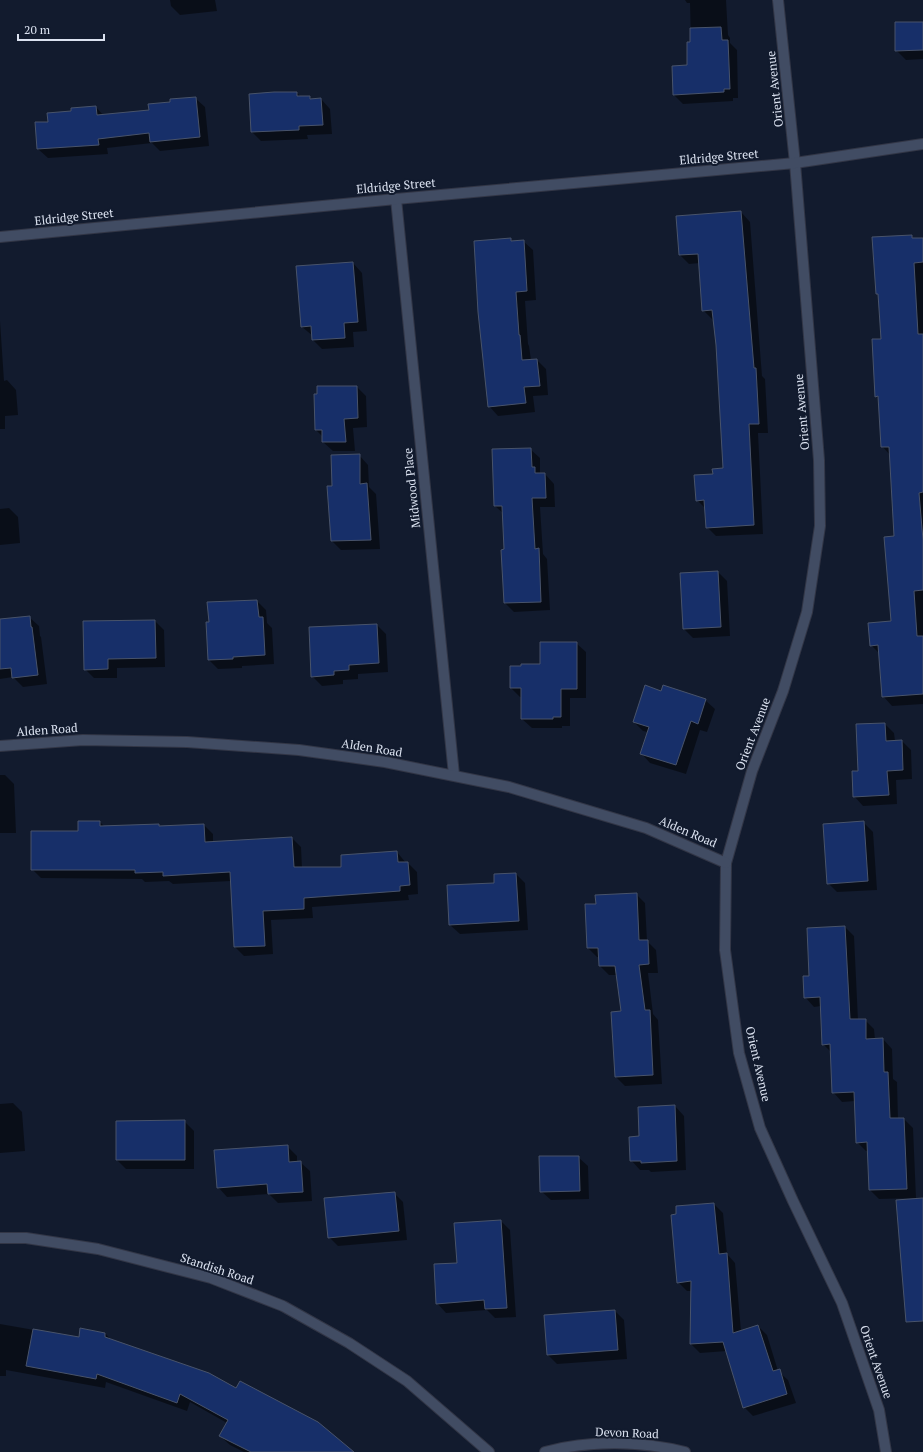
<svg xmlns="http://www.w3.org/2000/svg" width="923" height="1452" font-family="'PT Serif',serif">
<rect width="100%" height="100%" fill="#121b2e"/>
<!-- shadow -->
<g fill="#0007">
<polygon points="170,0 215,0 217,11 180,15 171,6"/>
<polygon points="685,0 726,0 728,35 730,38 730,43 737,50 738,98 733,98 733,101 683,104 674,95 688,66 691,44 690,3 687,3"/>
<polygon points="923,23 923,59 906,60 896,50"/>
<polygon points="297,93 301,97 310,97 312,100 321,99 330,109 332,134 307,135 308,139 261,141 251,131"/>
<polygon points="195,98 205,107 209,146 160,151 152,143 107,148 108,154 48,158 38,149 36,123 49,123 72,112 96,107 103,115 150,111 171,103"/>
<polygon points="741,212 750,222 762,376 765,379 768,433 758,433 763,534 716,536 707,527 706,509 697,500 714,475 725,469 717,345 714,320 713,320 703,310 700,263 689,264 680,255"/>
<polygon points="911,236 914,239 923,239 923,704 892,706 883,696 880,654 871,645 892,622 895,537 890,455 882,446 879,399 876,396 882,339 880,296 877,293"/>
<polygon points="510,239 513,242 523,241 533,250 536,300 525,301 528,344 529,346 531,360 537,360 546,369 548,395 533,396 535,412 498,416 489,406"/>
<polygon points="353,263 362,273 367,331 353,332 354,347 322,349 313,340 313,336 302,327 298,266"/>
<polygon points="0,321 4,381 7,380 16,390 18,415 5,416 5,429 0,429"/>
<polygon points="357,387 366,396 367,427 353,428 355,451 333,451 323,442 323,437 316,430 318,395"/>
<polygon points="530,449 540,458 540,474 545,474 554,484 555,507 540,507 543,554 547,559 550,610 514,612 505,603 504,514 495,506"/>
<polygon points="359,455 368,465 369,487 376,494 380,549 341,550 332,541 328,487 333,487"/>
<polygon points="9,508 18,517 20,543 0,545 0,509"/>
<polygon points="718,572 727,581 730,636 693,638 684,629"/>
<polygon points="257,601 266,610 267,623 272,628 274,664 242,666 242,668 218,669 209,660"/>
<polygon points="29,617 39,626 40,636 41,637 47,684 23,687 13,677 0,679 0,620"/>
<polygon points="155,621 164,630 165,667 117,668 117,678 94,678 85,669"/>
<polygon points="377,625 386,634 388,672 358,674 358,679 343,680 343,684 322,686 312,676"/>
<polygon points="576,643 586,652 586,698 570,698 570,726 562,726 562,728 532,728 522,719 522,697 520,697 511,688"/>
<polygon points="662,692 705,700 715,709 707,732 700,730 686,774 650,763 641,753 648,732 643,731 634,722"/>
<polygon points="885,724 894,733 895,741 902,741 911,750 912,779 896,780 897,804 863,806 854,796 859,772"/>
<polygon points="0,775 5,775 14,784 16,833 0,833"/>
<polygon points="100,822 105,827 159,826 160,827 204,825 213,834 213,843 292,838 301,847 302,868 342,868 397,852 406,863 408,863 417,872 418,894 408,895 409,900 312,907 313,918 271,920 273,954 244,956 235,947 231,881 173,884 169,881 145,882 142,879 41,878 32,869 79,832"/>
<polygon points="863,822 873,832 877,890 837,892 828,883"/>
<polygon points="516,874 525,883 528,930 460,934 450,925 495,883"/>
<polygon points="636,894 645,903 647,941 656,950 658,973 648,973 653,1014 658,1020 662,1084 625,1086 616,1077 622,1012 617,975 609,975 600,966 599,957 597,957 588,948 597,905"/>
<polygon points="845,927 854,936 858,1020 865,1020 874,1029 875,1040 883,1039 892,1049 893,1079 897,1082 898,1119 904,1119 913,1128 916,1198 879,1199 870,1190 868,1151 866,1151 857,1142 855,1101 842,1102 833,1092 832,1053 823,1044 821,1006 814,1007 805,997 810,977"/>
<polygon points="13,1103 22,1112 25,1151 0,1153 0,1104"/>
<polygon points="675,1106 684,1116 686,1170 651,1172 649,1170 640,1170 631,1160 640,1137"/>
<polygon points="185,1122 194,1131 194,1169 126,1169 117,1160"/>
<polygon points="287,1146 297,1156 297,1162 300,1162 310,1171 312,1201 278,1203 269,1194 227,1197 218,1187"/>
<polygon points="578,1157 588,1166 589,1199 551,1200 541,1191"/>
<polygon points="394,1193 403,1202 407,1240 338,1246 329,1237"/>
<polygon points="714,1204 723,1213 727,1254 735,1263 741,1331 758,1326 767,1335 778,1371 788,1380 796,1403 753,1416 744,1407 727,1351 700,1353 691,1344 692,1291 687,1291 678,1282"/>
<polygon points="501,1221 510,1230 516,1317 495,1318 487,1310 446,1313 437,1303 458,1264"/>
<polygon points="615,1311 624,1320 627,1359 557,1364 548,1355 545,1316"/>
<polygon points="0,1324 80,1338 105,1333 111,1340 353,1452 244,1452 230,1445 220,1436 227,1423 190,1402 187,1411 106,1382 105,1388 6,1370 6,1376 0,1376"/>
</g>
<!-- building -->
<g fill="#172f69" stroke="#48536a">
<polygon points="895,22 923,22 923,50 895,51"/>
<polygon points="721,27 722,40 728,40 730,89 724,89 724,92 673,95 672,66 687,65 687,42 690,42 690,28"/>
<polygon points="274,92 297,92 297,96 310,96 310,99 321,98 323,125 299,126 299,130 251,132 249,94"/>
<polygon points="196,97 200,137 150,142 149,133 98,139 99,145 37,149 35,122 48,122 47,113 71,111 71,108 96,106 97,115 149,110 148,104 170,102 170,99"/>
<polygon points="741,211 754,368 756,368 759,424 749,424 754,525 706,528 704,500 696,501 694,475 713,474 712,469 723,468 716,345 712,310 702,311 698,254 679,255 676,216"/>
<polygon points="912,235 912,238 923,238 923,262 914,263 918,334 923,334 923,492 919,493 923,540 923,590 914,591 917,636 923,636 923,694 882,697 878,645 870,646 868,623 891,621 884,537 894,536 889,447 881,447 878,396 875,397 872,339 881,339 878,294 876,294 872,237"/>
<polygon points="511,238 511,241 524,240 527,291 516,292 519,335 520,335 522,360 537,359 540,386 524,387 526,403 488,407 478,312 474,241"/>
<polygon points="353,262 358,322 344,323 345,338 312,340 311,326 301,327 296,266"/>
<polygon points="317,386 357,386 358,418 344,419 346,442 322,442 322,430 315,430 314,394 317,394"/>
<polygon points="531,448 532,467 535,467 535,473 545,473 546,498 532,498 535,549 539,548 541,602 504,603 501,550 504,549 502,506 494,506 492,449"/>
<polygon points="360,454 360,484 367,483 371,540 331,541 327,486 332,486 331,455"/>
<polygon points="718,571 721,627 683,629 680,573"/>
<polygon points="257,600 259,617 263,617 265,655 233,657 233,659 208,660 206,622 209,622 207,602"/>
<polygon points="30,616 31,627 32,627 38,675 12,678 11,668 0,669 0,619"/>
<polygon points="155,620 156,658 108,659 108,669 84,670 83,621"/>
<polygon points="377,624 379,663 349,665 349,670 334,671 334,675 311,677 309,627"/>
<polygon points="540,642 577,642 577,689 561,689 561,717 553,717 553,719 521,719 521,688 510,688 510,666 521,666 521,664 540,664"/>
<polygon points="645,685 661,691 663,685 706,699 698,724 691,721 676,765 640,754 649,727 633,722"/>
<polygon points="885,723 886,741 902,740 903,770 887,771 889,795 853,797 852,771 858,771 856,724"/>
<polygon points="78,821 100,821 100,826 159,824 159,826 204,824 205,842 292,837 294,867 341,867 341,855 397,851 398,862 408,862 410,885 400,886 400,891 304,898 304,909 263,911 265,946 234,947 230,872 163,876 163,872 135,873 135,870 31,870 31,831 78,831"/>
<polygon points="864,821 868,881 827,884 823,824"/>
<polygon points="516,873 519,921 449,925 447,885 494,883 494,874"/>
<polygon points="637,893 639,940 648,940 649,964 639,965 645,1010 650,1010 653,1075 615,1077 611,1012 621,1011 615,966 599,966 598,948 587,948 585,904 596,904 595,895"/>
<polygon points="845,926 850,1019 866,1019 866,1039 883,1038 884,1072 888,1072 890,1118 904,1118 907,1189 869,1190 867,1142 856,1143 854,1092 832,1093 830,1044 822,1045 820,997 804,998 803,976 809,976 807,928"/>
<polygon points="675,1105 677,1161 641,1163 641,1161 630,1161 629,1137 639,1136 638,1107"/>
<polygon points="185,1120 185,1160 116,1160 116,1121"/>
<polygon points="288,1145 289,1162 301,1161 303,1192 268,1194 267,1184 217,1188 214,1150"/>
<polygon points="539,1156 579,1156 580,1191 540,1192"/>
<polygon points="395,1192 399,1231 328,1238 324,1198"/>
<polygon points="923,1198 923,1321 906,1322 896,1200"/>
<polygon points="714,1203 719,1254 727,1253 733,1333 758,1325 773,1371 780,1369 787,1394 743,1408 723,1342 690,1344 691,1281 677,1283 671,1215 676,1214 676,1206"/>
<polygon points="501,1220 507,1308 485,1309 484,1300 436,1304 434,1264 457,1263 454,1223"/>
<polygon points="615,1310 618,1350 547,1355 544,1315"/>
<polygon points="80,1328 105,1333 105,1337 209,1373 236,1388 240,1381 318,1422 354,1452 251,1452 219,1436 228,1420 180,1394 177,1403 97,1374 96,1379 26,1366 33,1329 79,1337"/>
</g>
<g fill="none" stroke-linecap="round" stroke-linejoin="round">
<defs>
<g id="street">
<polyline points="778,0 795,163 819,460 820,526 807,612 783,691 752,771 726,863 725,950 739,1053 760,1128 793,1201 842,1303 879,1410 886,1452"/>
<polyline points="396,199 454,775"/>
<polyline points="0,237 396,199 795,163 923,144"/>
<polyline points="0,746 83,740 187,742 299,750 385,762 509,787 646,828 726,863"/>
<polyline points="0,1238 26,1238 98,1249 211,1278 283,1306 349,1343 407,1381 489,1452"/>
<path d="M545,1452C589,1440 642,1441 685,1452"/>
</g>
</defs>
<!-- street casing -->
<use href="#street" stroke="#323646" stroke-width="12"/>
<!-- street -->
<use href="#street" stroke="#414c63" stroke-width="10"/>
</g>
<g text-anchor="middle" stroke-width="4" stroke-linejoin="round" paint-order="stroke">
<!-- street labels -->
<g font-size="12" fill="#dbe2f0" stroke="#121b2e">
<text transform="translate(775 89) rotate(-96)" y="4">Orient Avenue</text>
<text transform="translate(719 157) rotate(-5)" y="4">Eldridge Street</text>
<text transform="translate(396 186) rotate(-5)" y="4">Eldridge Street</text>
<text transform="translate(74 217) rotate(-6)" y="4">Eldridge Street</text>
<text transform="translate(802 412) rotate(-95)" y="4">Orient Avenue</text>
<text transform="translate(412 488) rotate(-96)" y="4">Midwood Place</text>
<text transform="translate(47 730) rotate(-4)" y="4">Alden Road</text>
<text transform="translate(753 734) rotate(-69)" y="4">Orient Avenue</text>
<text transform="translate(372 748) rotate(9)" y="4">Alden Road</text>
<text transform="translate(688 832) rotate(23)" y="4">Alden Road</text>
<text transform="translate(758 1064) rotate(77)" y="4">Orient Avenue</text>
<text transform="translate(217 1269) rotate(18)" y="4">Standish Road</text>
<text transform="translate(876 1362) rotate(71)" y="4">Orient Avenue</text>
<text transform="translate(627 1433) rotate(2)" y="4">Devon Road</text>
</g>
</g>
<!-- scale -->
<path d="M18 34v6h86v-6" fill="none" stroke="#dbe2f0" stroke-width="2"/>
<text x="24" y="34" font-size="12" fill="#dbe2f0" stroke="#121b2e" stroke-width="3" paint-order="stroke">20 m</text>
</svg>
